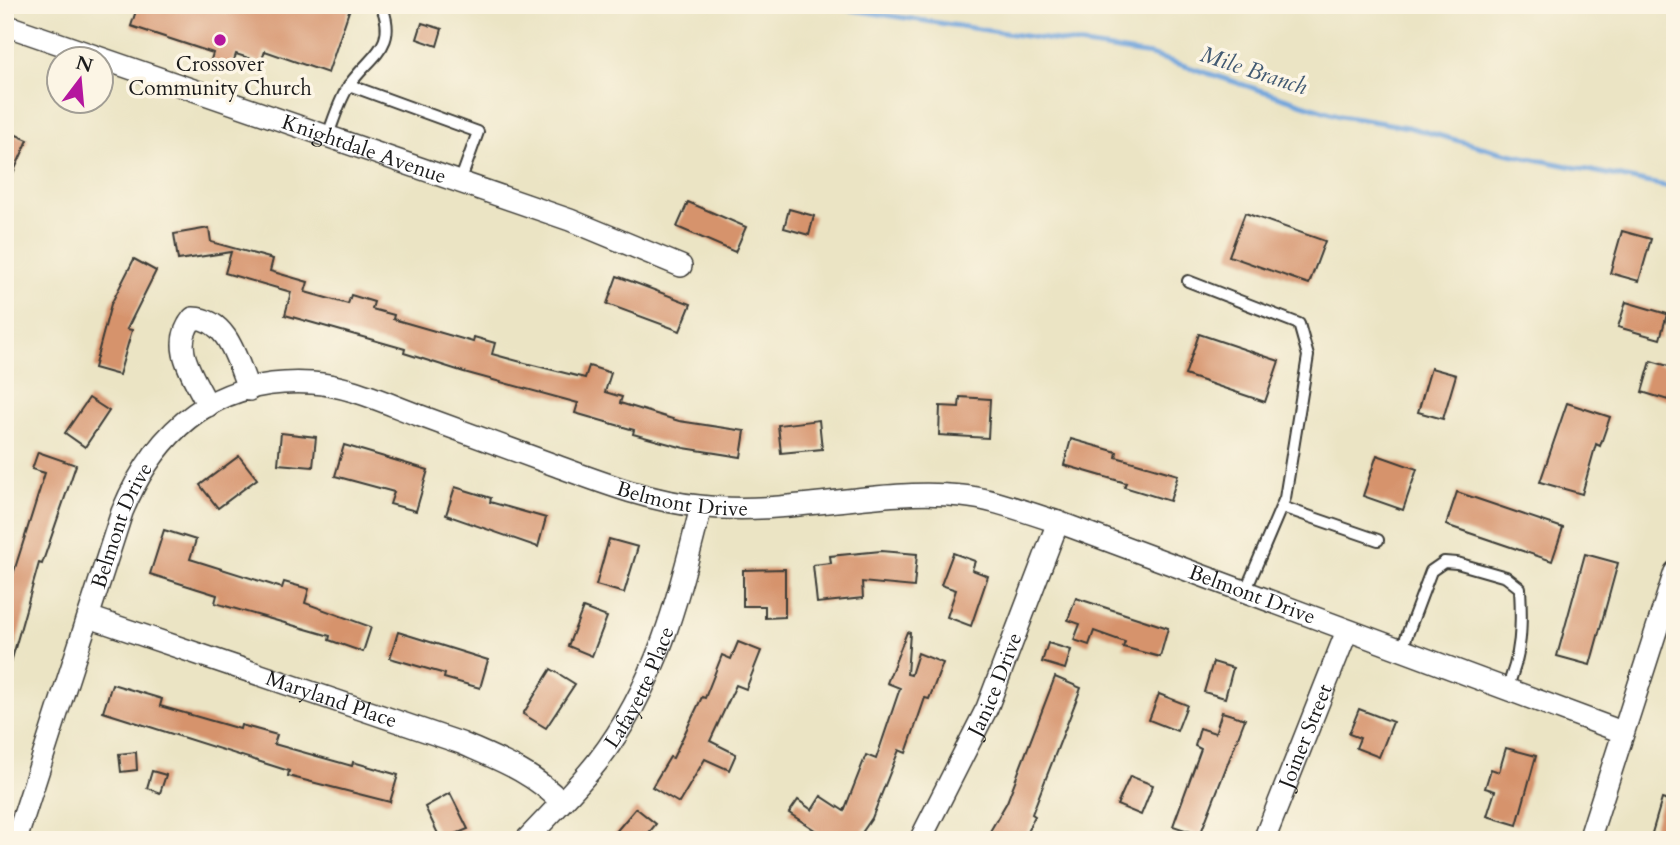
<svg xmlns="http://www.w3.org/2000/svg" width="1680" height="845" font-family="Cardo,serif">
<rect width="100%" height="100%" fill="#fcf5e5"/>
<filter id="ink" filterUnits="userSpaceOnUse"><feTurbulence type="fractalNoise" baseFrequency=".0143" numOctaves="2"/><feDisplacementMap in="SourceGraphic" scale="14" xChannelSelector="R" yChannelSelector="G"/><feConvolveMatrix kernelMatrix="1 2 1 2 8 2 1 2 1" color-interpolation-filters="sRGB"/></filter>
<filter id="wash" filterUnits="userSpaceOnUse"><feTurbulence type="fractalNoise" baseFrequency=".00686" numOctaves="4" result="noise"/><feDisplacementMap in="SourceGraphic" scale="28" xChannelSelector="R" yChannelSelector="G"/><feGaussianBlur stdDeviation="1.57" result="paint"/><feColorMatrix in="noise" values="0 0 0 0 0 0 0 0 0 0 0 0 0 0 0 0 0 1.4 0 .05"/><feComposite in="paint" operator="in"/></filter>
<g filter="url(#wash)">
<rect width="100%" height="100%" fill="#ebe4c4"/>
<g fill="none" stroke-linecap="round" stroke-linejoin="round">
<!-- stream -->
<polyline stroke="#6fa4dc" stroke-width="5" points="819,5 1151,55 1340,116 1408,127 1500,152 1675,188"/>
</g>
<g id="blocks">
<!-- building -->
<g fill="#d6936c">
<polygon points="138,5 203,5 229,14 231,5 351,5 328,73 265,51 261,62 236,54 231,70 210,63 213,53 131,26"/>
<polygon points="422,23 442,29 437,46 417,39"/>
<polygon points="5,130 28,140 5,191"/>
<polygon points="688,202 746,227 735,252 677,227"/>
<polygon points="789,209 814,216 809,235 784,228"/>
<polygon points="1245,213 1325,241 1309,284 1229,256"/>
<polygon points="209,228 211,242 273,259 270,271 308,282 305,292 348,304 351,295 374,302 372,309 394,315 393,319 473,342 474,337 495,343 492,354 525,363 585,378 589,366 611,373 605,392 622,397 620,403 679,421 745,431 741,457 684,448 633,434 634,430 575,413 578,403 464,372 404,353 405,349 285,315 291,292 225,273 231,252 178,260 174,234"/>
<polygon points="1622,231 1651,239 1639,281 1610,273"/>
<polygon points="134,259 156,271 127,329 132,330 119,375 94,368 111,304"/>
<polygon points="617,276 691,304 680,331 607,304"/>
<polygon points="1626,302 1667,314 1660,339 1618,327"/>
<polygon points="1199,334 1279,361 1265,402 1185,375"/>
<polygon points="1651,361 1675,368 1668,400 1642,392"/>
<polygon points="1431,368 1456,375 1443,419 1418,412"/>
<polygon points="960,397 990,399 988,438 939,435 940,406 959,407"/>
<polygon points="89,398 109,411 85,447 65,433"/>
<polygon points="1567,403 1610,417 1600,446 1596,444 1582,494 1540,482"/>
<polygon points="819,420 822,449 781,453 778,425"/>
<polygon points="281,433 316,437 313,467 278,464"/>
<polygon points="1071,439 1117,452 1116,457 1178,475 1170,501 1124,487 1126,483 1064,465"/>
<polygon points="344,445 428,470 416,511 390,504 394,492 335,476"/>
<polygon points="38,452 76,465 42,564 39,563 10,666 5,666 5,582 10,584 45,473 32,469"/>
<polygon points="1377,455 1417,469 1403,510 1363,496"/>
<polygon points="239,456 257,479 218,508 200,485"/>
<polygon points="455,487 491,498 490,502 546,518 538,547 446,515"/>
<polygon points="1457,492 1563,528 1552,561 1446,525"/>
<polygon points="164,530 196,540 190,559 282,588 284,582 309,589 305,603 371,627 363,652 329,640 330,636 215,603 217,595 150,574"/>
<polygon points="609,539 638,547 624,593 596,585"/>
<polygon points="881,551 917,554 914,587 862,582 863,598 817,603 813,565 831,563 830,556"/>
<polygon points="953,553 975,561 972,570 988,576 971,626 947,617 956,590 941,585"/>
<polygon points="1585,554 1618,563 1590,665 1557,656"/>
<polygon points="785,569 785,617 765,618 765,606 743,606 743,570"/>
<polygon points="1076,598 1168,628 1160,657 1123,647 1125,642 1094,631 1089,645 1074,640 1080,624 1068,620"/>
<polygon points="583,608 607,617 592,656 568,646"/>
<polygon points="398,632 488,660 480,688 444,678 445,674 390,658"/>
<polygon points="907,632 910,633 907,674 911,675 918,653 943,663 929,699 925,698 906,753 899,750 872,818 857,840 830,840 789,813 798,800 812,810 821,796 844,811 866,755 876,759 900,688 887,683"/>
<polygon points="738,642 761,651 746,689 736,685 710,741 736,754 729,770 705,759 679,803 652,787 670,757 673,758 702,697 705,698 722,655 731,659"/>
<polygon points="1048,643 1071,650 1065,669 1042,662"/>
<polygon points="1213,662 1233,668 1225,698 1204,692"/>
<polygon points="551,669 575,684 546,728 523,714"/>
<polygon points="1055,677 1081,688 1032,814 1035,816 1023,840 1002,840 989,833 1007,802"/>
<polygon points="112,684 162,699 160,706 240,729 241,725 277,735 274,744 352,766 353,762 398,775 390,802 288,776 289,771 103,712"/>
<polygon points="1159,694 1187,705 1177,731 1149,720"/>
<polygon points="1359,709 1393,722 1379,757 1356,748 1360,738 1349,734"/>
<polygon points="1222,712 1245,719 1200,835 1173,826 1201,749 1195,746 1200,728 1215,733"/>
<polygon points="1506,748 1536,756 1517,825 1487,816 1495,791 1485,788 1491,769 1499,772"/>
<polygon points="136,752 137,770 121,772 119,754"/>
<polygon points="152,771 166,775 160,793 147,788"/>
<polygon points="1130,776 1153,785 1141,815 1117,805"/>
<polygon points="450,793 468,829 441,840 425,807"/>
<polygon points="1662,799 1675,803 1675,840 1650,840"/>
<polygon points="636,808 656,824 643,840 609,840"/>
</g>
</g>
</g>
<g filter="url(#ink)">
<use href="#blocks" fill-opacity="0" stroke="#3b3a35" stroke-width="2"/>
<g fill="none" stroke-linecap="round" stroke-linejoin="round">
<defs>
<g id="lane">
<polyline points="349,85 478,132 460,182"/>
<path d="M328,135C334,119 340,98 350,84C371,55 399,46 381,5"/>
<polyline points="1188,281 1299,324 1308,356 1285,498 1245,592"/>
<polyline points="1282,507 1378,540"/>
<path d="M1401,651L1431,571L1444,562L1457,563L1506,577L1520,588C1522,625 1522,655 1506,690"/>
</g>
<g id="street">
<path id="s1" d="M5,25L570,220L681,266"/>
<path d="M208,406C194,376 169,347 193,318C229,319 237,362 249,390"/>
<path id="s2" d="M89,617L461,743C497,759 533,772 561,802"/>
<path id="s3" d="M16,840L122,512C157,428 217,377 312,383C348,385 385,403 418,415C464,432 510,449 557,466C603,483 650,501 699,506C787,517 874,487 962,496C994,499 1028,513 1058,522L1622,732"/>
<path id="s4" d="M526,840C550,814 576,789 598,761C656,686 679,597 701,507"/>
<path id="s5" d="M920,840L987,708L1058,522"/>
<path id="s6" d="M1264,840L1347,631"/>
<polyline points="1589,840 1675,572"/>
</g>
</defs>
<!-- lane casing -->
<use href="#lane" stroke="#3b3a35" stroke-width="14"/>
<!-- street casing -->
<use href="#street" stroke="#3b3a35" stroke-width="24"/>
<!-- lane -->
<use href="#lane" stroke="#fff" stroke-width="10"/>
<!-- street -->
<use href="#street" stroke="#fff" stroke-width="21"/>
</g>
</g>
<!-- markers -->
<circle fill="#b5179e" stroke="#fcf5e5" stroke-width="2.5" cx="220" cy="40" r="7"/>
<g text-anchor="middle" stroke-width="7" stroke-linejoin="round" paint-order="stroke">
<!-- poi labels -->
<g font-size="21" fill="#1c1c1c" stroke="#fcf5e5">
<text x="220" y="71">Crossover<tspan x="220" dy="24">Community Church</tspan></text>
</g>
<!-- street labels -->
<g font-size="21" fill="#1c1c1c" stroke="#fcf5e5">
<text dy="7" stroke="none"><textPath href="#s1" startOffset="380">Knightdale Avenue</textPath></text>
<text dy="7" stroke="none"><textPath href="#s3" startOffset="982">Belmont Drive</textPath></text>
<text dy="7" stroke="none"><textPath href="#s3" startOffset="332">Belmont Drive</textPath></text>
<text dy="7" stroke="none"><textPath href="#s3" startOffset="1570">Belmont Drive</textPath></text>
<text dy="7" stroke="none"><textPath href="#s5" startOffset="173">Janice Drive</textPath></text>
<text dy="7" stroke="none"><textPath href="#s4" startOffset="192">Lafayette Place</textPath></text>
<text dy="7" stroke="none"><textPath href="#s2" startOffset="256">Maryland Place</textPath></text>
<text dy="7" stroke="none"><textPath href="#s6" startOffset="112">Joiner Street</textPath></text>
</g>
<!-- water labels -->
<g font-size="23" font-style="italic" fill="#415972" stroke="#fcf5e5">
<text transform="translate(1254 70) rotate(18)" y="8">Mile Branch</text>
</g>
</g>
<!-- margin -->
<rect width="1680" height="845" fill="none" stroke="#fcf5e5" stroke-width="28"/>
<!-- north arrow -->
<g transform="translate(80 80) rotate(16)"><circle r="33" fill="#fcf5e5" stroke="#a29e95" stroke-width="2"/>
<path d="M0-5L12 26L0 18L-12 26Z" fill="#b5179e"/>
<text y="-10" font-size="19" font-weight="bold" text-anchor="middle" fill="#1c1c1c">N</text>
</g>
</svg>
